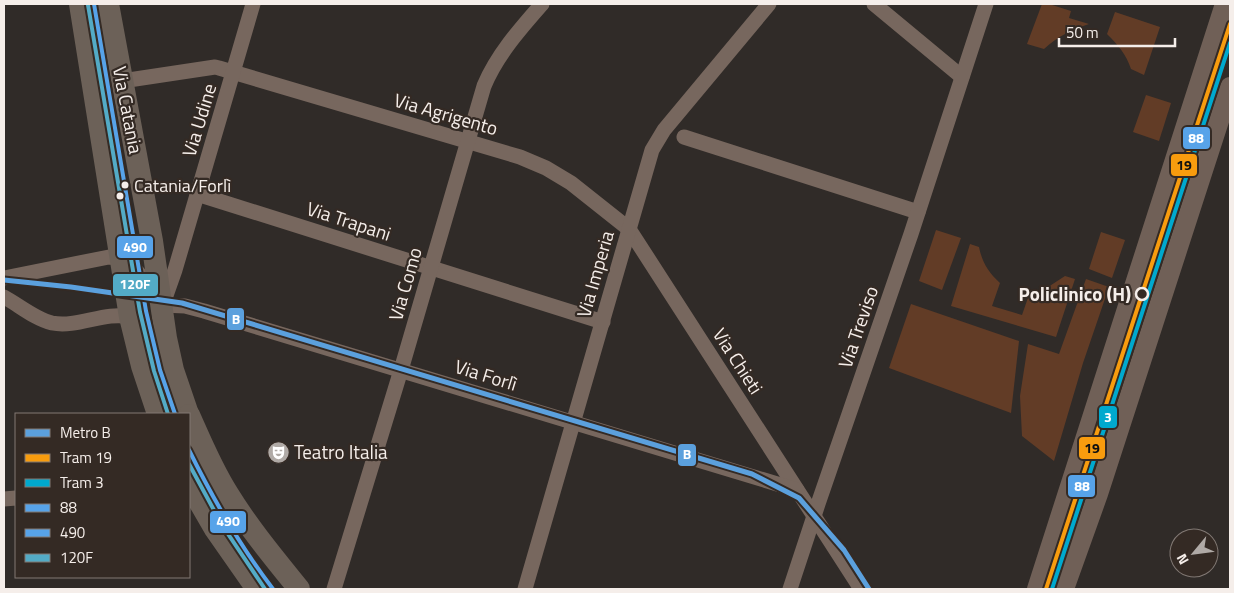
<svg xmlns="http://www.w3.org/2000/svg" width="1234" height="593" font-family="'Titillium Web',sans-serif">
<rect width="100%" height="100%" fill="#302b28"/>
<!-- green -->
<g fill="#623c26">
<path d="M1042,4H1049L1071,11L1069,18L1089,24C1071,30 1058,36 1044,49L1027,44Z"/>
<path d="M1115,12L1160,27L1144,75L1131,69C1126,54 1118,45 1107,34Z"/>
<polygon points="1146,95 1171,103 1159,141 1133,132"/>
<polygon points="936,230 961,238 942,290 919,281"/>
<polygon points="1101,232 1125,240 1112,278 1089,269"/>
<path d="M970,244L979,247C982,262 988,272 1000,283L992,306L1022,315L1030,292L1045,289L1065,276L1075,279L1056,337L951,306Z"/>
<polygon points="1086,279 1109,287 1083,363 1054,461 1022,436 1020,396 1028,344 1059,354"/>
<polygon points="911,304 1019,341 1011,413 889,368"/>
</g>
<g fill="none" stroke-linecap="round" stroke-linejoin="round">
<!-- street -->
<g stroke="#77675e" stroke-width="15">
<polyline points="874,4 962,77"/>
<polyline points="122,81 215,67 219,68 520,157 546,168 571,183 629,229 861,589"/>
<polyline points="684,137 918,212"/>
<polyline points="197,194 603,322"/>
<path d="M4,278L109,257C133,257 147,285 160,302"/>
<path d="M4,297C19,305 35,319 52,323C78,328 105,311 130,317"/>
<polyline points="163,304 175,270 253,4"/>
<polyline points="162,305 185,306 204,311 797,490"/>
<polyline points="4,499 16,498"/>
<path d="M334,589L401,370L484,86C497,55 520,29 542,4"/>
<polyline points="525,589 652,150 664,130 769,4"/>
<polyline points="790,589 818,504 911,234 986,4"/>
</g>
<!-- secondary -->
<g stroke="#706057" stroke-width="20">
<polyline points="1037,589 1225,4"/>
<polyline points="1064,589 1098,494 1230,87"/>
</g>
<!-- primary -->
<g stroke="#6c6158" stroke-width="22">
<polyline points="80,4 130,317 142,366 158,414"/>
<polyline points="108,4 152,241 166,338 173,370 188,414"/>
<path d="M189,415C201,442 212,469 228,494C249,528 274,558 299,589"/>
<polyline points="189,484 215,529 257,589"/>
</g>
<defs>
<polyline id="bus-1" points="1048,589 1230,35"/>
<g id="bus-2">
<polyline points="94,4 146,311 160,370 175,414"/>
<path d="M189,450C213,499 240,546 273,589"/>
</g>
<g id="bus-3">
<polyline points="88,5 140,312 154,371 168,414"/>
<polyline points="189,464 222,525 265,589"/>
</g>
</defs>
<!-- bus-1 casing -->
<use href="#bus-1" stroke="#342a24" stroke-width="8"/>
<!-- bus-2 casing -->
<use href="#bus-2" stroke="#342a24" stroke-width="8"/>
<!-- bus-3 casing -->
<use href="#bus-3" stroke="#342a24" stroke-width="8"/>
<!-- bus-1 -->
<use href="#bus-1" stroke="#57a3e9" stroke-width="4"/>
<!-- bus-2 -->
<use href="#bus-2" stroke="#57a3e9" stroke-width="4"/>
<!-- bus-3 -->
<use href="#bus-3" stroke="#53abc6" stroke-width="4"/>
<defs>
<polyline id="tram-1" points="1046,589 1230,24"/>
<polyline id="tram-2" points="1052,589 1230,43"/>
</defs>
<!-- tram-1 casing -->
<use href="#tram-1" stroke="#342a24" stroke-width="8"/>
<!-- tram-2 casing -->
<use href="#tram-2" stroke="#342a24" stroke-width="8"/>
<!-- tram-1 -->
<use href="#tram-1" stroke="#f89c0e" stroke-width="4"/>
<!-- tram-2 -->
<use href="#tram-2" stroke="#00a9ce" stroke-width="4"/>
<defs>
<polyline id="metro-1" points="4,280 71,287 182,303 752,474 799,498 844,550 869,589"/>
</defs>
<!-- metro-1 casing -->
<use href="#metro-1" stroke="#342a24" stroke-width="9"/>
<!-- metro-1 -->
<use href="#metro-1" stroke="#5ba0dd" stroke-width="5"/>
</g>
<!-- icons -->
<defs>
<symbol id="theatre-disc" viewBox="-11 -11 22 22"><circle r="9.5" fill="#b0aaa6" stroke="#342a24"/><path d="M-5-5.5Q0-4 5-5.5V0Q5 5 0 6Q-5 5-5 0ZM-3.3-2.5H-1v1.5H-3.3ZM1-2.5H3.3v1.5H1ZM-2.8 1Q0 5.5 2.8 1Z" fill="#fff"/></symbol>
</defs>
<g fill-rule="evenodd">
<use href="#theatre-disc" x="266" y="440" width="25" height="25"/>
</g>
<!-- markers -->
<g fill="#f5eeea" stroke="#342a24" stroke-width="2">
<circle cx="125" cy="185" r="4.5"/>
<circle cx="120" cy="196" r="4.5"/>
</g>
<circle fill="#342a24" stroke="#f5eeea" stroke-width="2.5" cx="1142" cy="294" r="6"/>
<g text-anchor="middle" stroke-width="4.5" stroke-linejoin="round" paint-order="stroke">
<!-- bus labels -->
<g font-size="18" fill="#f5eeea" stroke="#342a24" text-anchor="start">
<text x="134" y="192">Catania/Forlì</text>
</g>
<!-- street labels -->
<g font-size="19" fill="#f5eeea" stroke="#342a24">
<text transform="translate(128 110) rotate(79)" y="7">Via Catania</text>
<text transform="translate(446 114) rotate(16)" y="7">Via Agrigento</text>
<text transform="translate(199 120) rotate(-73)" y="7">Via Udine</text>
<text transform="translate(349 221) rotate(18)" y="7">Via Trapani</text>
<text transform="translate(595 274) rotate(-74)" y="7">Via Imperia</text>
<text transform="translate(405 284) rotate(-74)" y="7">Via Como</text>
<text transform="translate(858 327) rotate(-71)" y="7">Via Treviso</text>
<text transform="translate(738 361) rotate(57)" y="7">Via Chieti</text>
<text transform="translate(486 375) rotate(17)" y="7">Via Forlì</text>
</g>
<!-- stop labels -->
<g font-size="19" font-weight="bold" fill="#f5eeea" stroke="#342a24" text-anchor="end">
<text x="1131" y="301">Policlinico (H)</text>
</g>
<!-- poi labels -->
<g font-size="19" fill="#f5eeea" stroke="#342a24" text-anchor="start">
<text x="294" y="459">Teatro Italia</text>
</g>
</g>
<g stroke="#342a24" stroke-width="2">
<rect x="1182" y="126" width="29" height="24" rx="5" fill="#57a3e9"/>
<rect x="1170" y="153" width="28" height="24" rx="5" fill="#f89c0e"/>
<rect x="116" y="235" width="38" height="24" rx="5" fill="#57a3e9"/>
<rect x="112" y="273" width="47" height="24" rx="5" fill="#53abc6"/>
<rect x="226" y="307" width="19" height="24" rx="5" fill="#5ba0dd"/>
<rect x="1098" y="405" width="20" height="24" rx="5" fill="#00a9ce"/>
<rect x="1078" y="436" width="28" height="24" rx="5" fill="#f89c0e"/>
<rect x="677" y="443" width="20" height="24" rx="5" fill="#5ba0dd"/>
<rect x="1067" y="474" width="29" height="24" rx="5" fill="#57a3e9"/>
<rect x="209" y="510" width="38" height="24" rx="5" fill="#57a3e9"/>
</g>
<g font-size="14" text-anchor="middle" font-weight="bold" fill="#fff">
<text x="1196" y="143">88</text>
<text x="135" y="252">490</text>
<text x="135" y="289">120F</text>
<text x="236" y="324">B</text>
<text x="1108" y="422">3</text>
<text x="687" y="459">B</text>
<text x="1082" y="491">88</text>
<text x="228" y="526">490</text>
</g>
<g font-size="14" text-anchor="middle" font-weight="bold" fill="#111">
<text x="1184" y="170">19</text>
<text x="1092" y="453">19</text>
</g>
<!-- border -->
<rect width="1234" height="593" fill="none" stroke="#f5eeea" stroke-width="10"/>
<!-- legend -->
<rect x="15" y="413" width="175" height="165" fill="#342a24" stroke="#817873"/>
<rect x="25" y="429" width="25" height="8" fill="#5ba0dd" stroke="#817873"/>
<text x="60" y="438" font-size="15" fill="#f5eeea">Metro B</text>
<rect x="25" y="454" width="25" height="8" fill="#f89c0e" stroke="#817873"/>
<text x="60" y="463" font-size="15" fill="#f5eeea">Tram 19</text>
<rect x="25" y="479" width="25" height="8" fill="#00a9ce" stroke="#817873"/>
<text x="60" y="488" font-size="15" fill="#f5eeea">Tram 3</text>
<rect x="25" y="504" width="25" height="8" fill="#57a3e9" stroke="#817873"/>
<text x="60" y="513" font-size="15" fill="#f5eeea">88</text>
<rect x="25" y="529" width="25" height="8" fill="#57a3e9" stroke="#817873"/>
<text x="60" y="538" font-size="15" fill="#f5eeea">490</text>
<rect x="25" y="554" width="25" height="8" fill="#53abc6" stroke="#817873"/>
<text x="60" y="563" font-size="15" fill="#f5eeea">120F</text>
<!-- north arrow -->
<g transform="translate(1194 553) rotate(241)"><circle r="24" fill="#342a24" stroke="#817873"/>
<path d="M0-4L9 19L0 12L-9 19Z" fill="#b0aaa6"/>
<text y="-8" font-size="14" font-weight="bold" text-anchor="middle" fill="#f5eeea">N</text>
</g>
<!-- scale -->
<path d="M1059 38v8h116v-8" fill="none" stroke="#f5eeea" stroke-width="2.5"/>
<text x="1066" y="38" font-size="15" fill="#f5eeea" stroke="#342a24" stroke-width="4" paint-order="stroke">50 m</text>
</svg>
